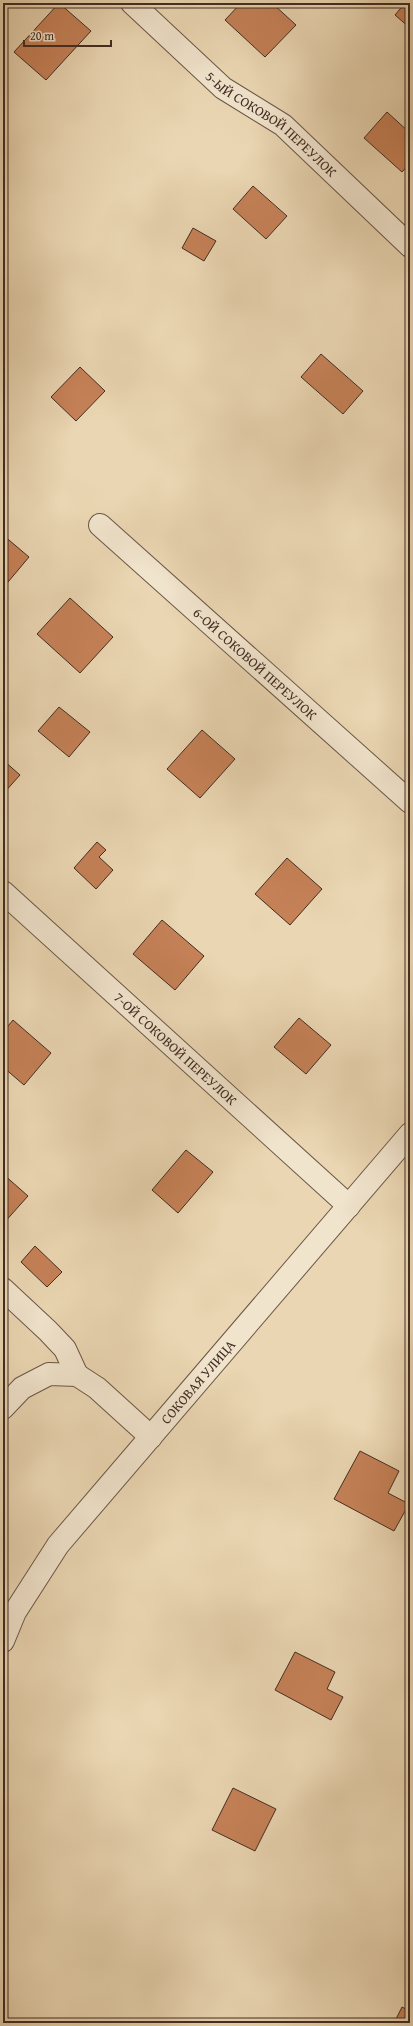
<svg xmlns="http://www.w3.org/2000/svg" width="413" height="2026" font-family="'Gentium Book Plus',serif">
<rect width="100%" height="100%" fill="#ead6b2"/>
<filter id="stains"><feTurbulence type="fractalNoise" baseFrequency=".005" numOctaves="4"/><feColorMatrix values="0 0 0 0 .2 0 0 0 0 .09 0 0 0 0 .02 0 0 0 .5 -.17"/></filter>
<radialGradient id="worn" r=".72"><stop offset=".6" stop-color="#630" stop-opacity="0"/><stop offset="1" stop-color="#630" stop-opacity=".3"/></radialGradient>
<!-- building -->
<g fill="#c68157" stroke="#412d23">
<polygon points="59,3 91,31 46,80 14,52"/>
<polygon points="241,3 272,3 296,25 265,57 225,20"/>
<polygon points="405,3 410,3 410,28 395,15"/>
<polygon points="387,112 410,133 410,163 402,172 364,138"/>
<polygon points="253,186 287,216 266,239 233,209"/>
<polygon points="193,228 216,241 204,261 182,248"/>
<polygon points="321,354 363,391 343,414 301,377"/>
<polygon points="80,367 105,391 76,421 51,397"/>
<polygon points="3,535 29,557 3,588"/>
<polygon points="70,598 113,637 80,673 37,634"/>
<polygon points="59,707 90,732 69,757 38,731"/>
<polygon points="202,730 235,759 200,798 167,769"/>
<polygon points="3,760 20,775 3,794"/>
<polygon points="97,842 106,850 99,857 113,870 96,889 74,868"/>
<polygon points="287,858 322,889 290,925 255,894"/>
<polygon points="162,920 204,956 175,990 133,954"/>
<polygon points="299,1018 331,1045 306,1074 274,1047"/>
<polygon points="13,1020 51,1053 24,1085 3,1067 3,1032"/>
<polygon points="186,1150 213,1172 178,1213 152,1190"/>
<polygon points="3,1174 28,1196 3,1224"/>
<polygon points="35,1246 62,1272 47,1287 21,1262"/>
<polygon points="360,1451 399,1471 388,1493 409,1504 394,1531 334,1499"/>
<polygon points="295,1652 335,1672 327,1689 343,1697 331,1720 275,1690"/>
<polygon points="233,1788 276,1809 255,1851 212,1830"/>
<polygon points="402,2007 410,2011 410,2023 394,2023"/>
</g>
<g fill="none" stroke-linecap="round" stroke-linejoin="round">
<defs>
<g id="minor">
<path id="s1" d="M132,3L223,88L283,125L410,246"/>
<path id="s2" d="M100,525L410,802"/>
<path id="s3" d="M3,892L349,1206"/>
<polyline points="3,1289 48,1331 65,1349 77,1375"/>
<polyline points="3,1408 22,1388 49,1374 77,1375 97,1388 151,1437"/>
<path id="s4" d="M3,1641L15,1612L58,1545L410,1134"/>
</g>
</defs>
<!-- minor casing -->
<use href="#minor" stroke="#6b5747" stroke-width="24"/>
<!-- minor -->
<use href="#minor" stroke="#f1e4cd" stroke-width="22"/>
</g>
<g text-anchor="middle" stroke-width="3" stroke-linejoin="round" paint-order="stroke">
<!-- street labels -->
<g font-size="14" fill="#412d23" stroke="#f1e4cd">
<text dy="5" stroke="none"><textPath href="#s1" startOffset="185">5-ЫЙ СОКОВОЙ ПЕРЕУЛОК</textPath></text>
<text dy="5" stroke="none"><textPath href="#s2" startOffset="208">6-ОЙ СОКОВОЙ ПЕРЕУЛОК</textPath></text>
<text dy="5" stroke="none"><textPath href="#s3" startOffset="233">7-ОЙ СОКОВОЙ ПЕРЕУЛОК</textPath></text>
<text dy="5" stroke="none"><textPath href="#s4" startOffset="326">СОКОВАЯ УЛИЦА</textPath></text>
</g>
</g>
<!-- margin -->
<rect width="413" height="2026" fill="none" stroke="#ead6b2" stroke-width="16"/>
<rect x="4" y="4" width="405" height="2018" fill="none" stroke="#412d23" stroke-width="2"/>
<rect x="8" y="8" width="397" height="2010" fill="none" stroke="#412d23"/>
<!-- scale -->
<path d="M24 40v6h87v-6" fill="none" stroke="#412d23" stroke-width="2"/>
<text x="30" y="40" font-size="12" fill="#412d23" stroke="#f1e4cd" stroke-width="3" paint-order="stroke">20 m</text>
<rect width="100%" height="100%" filter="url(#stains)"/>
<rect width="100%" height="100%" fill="url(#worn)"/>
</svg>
